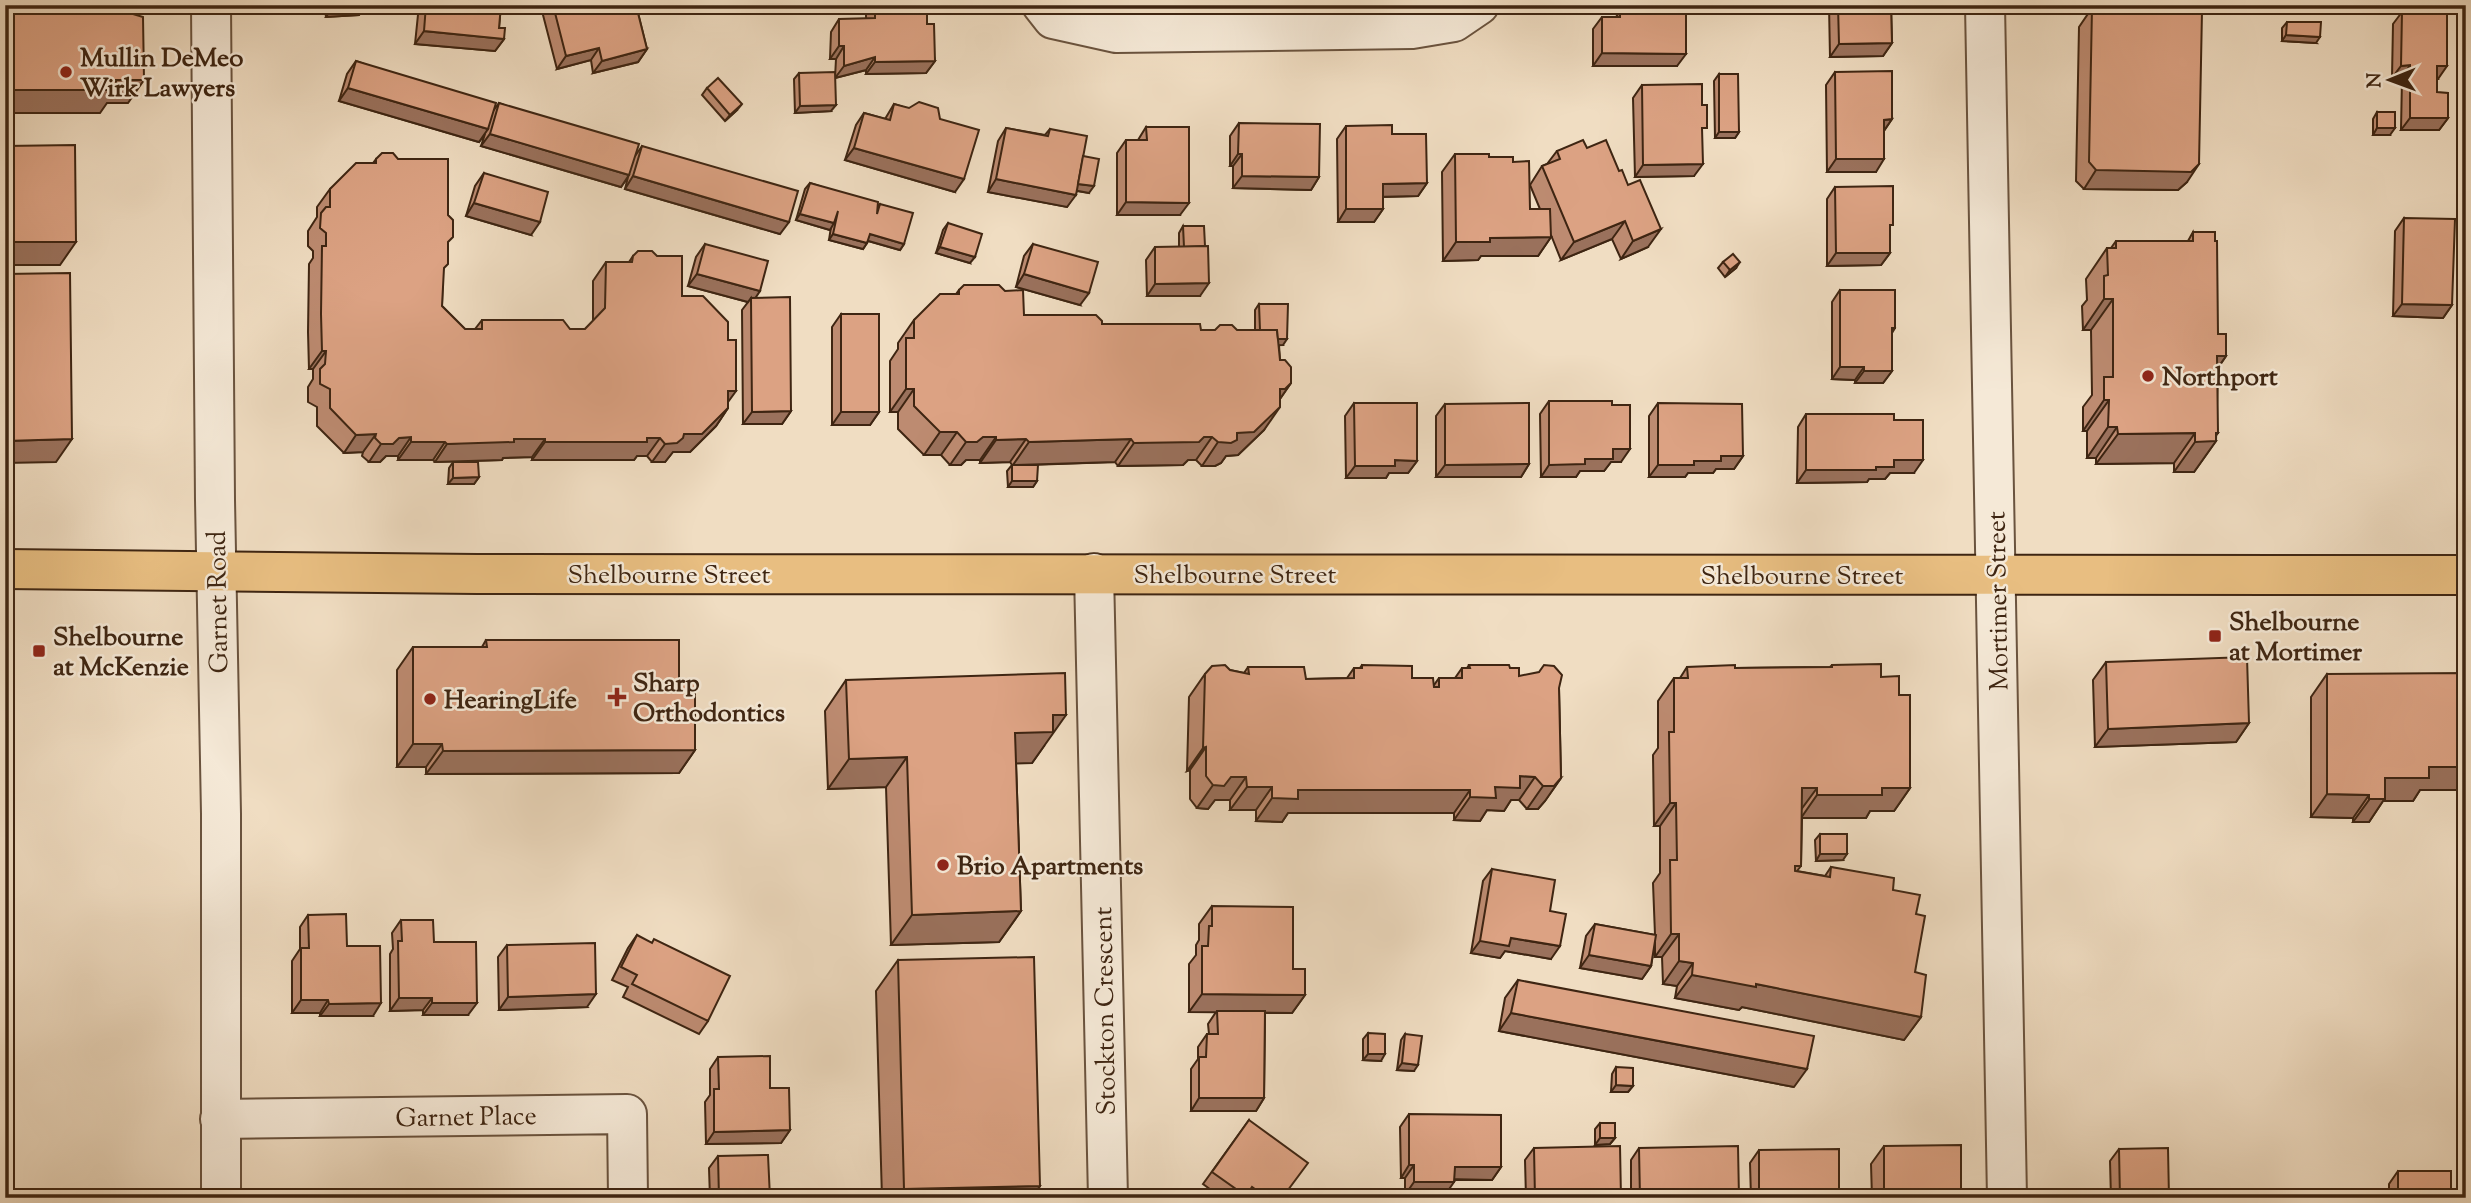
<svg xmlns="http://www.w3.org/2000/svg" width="2471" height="1203" font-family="'Sorts Mill Goudy',serif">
<rect width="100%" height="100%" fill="#f0ddc2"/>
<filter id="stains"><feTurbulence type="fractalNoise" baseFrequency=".00286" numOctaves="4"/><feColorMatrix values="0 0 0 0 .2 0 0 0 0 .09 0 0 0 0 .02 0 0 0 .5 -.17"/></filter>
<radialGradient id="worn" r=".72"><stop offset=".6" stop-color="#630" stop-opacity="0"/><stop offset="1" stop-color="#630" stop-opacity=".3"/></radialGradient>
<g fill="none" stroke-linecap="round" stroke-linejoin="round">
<defs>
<g id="minor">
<polyline points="211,5 215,500 221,814 221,1198"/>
<polyline points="1042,5 1053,19 1116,33 1412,29 1454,22 1479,5"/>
<polyline points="1985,5 2007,1198"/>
<polyline points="1094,573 1108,1198"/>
<polyline points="220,1119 627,1114 628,1198"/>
</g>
<polyline id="major" points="5,569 477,574 2466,575"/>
</defs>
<!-- minor casing -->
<use href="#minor" stroke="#6a533e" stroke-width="42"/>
<!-- major casing -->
<use href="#major" stroke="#3e2512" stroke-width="42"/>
<!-- minor -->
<use href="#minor" stroke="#f5e9d7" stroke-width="38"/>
<!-- major -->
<use href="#major" stroke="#e8be81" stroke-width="38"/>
</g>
<!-- wall -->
<g fill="#bd8b71" stroke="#3e2512" stroke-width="2">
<polygon points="294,5 366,5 359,15 326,17 325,9 310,10 310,6 294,8"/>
<polygon points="419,5 501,5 499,28 504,39 495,51 415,44"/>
<polygon points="550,5 636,5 647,49 638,62 593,73 591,60 557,69 543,15"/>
<polygon points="866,5 927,5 927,24 935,61 926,73 866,74 866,70 835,78 836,59 830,59 831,32 839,19 866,19"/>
<polygon points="1626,5 1686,5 1677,66 1593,66 1593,29 1602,17 1616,17 1620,11 1626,12"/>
<polygon points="1829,5 1891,5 1892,43 1883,56 1830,57"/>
<polygon points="2092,8 2187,182 2178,190 2084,189 2076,181 2079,27"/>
<polygon points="2402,12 2438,79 2437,79 2437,92 2448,118 2439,130 2401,130 2402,78 2392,78 2393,24"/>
<polygon points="2287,22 2316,43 2282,41 2282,28"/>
<polygon points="356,61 493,111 499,103 635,156 642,146 780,234 625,189 628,177 621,187 481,146 485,134 479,142 339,101 347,74"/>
<polygon points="1835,72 1892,119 1884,131 1876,172 1827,172 1826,85"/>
<polygon points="799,73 831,111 795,113 794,79"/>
<polygon points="1719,74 1739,132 1735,138 1715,138 1714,81"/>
<polygon points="1642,85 1702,105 1702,134 1694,176 1635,177 1633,98"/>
<polygon points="707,88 737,110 725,121 702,95"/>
<polygon points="894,104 940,119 955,192 845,160 856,125 864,113 885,119"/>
<polygon points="2377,112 2390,135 2373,135 2373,119"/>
<polygon points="1239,123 1319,177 1311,190 1233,188 1233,166 1230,166 1230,136"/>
<polygon points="1346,126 1392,134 1427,183 1418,196 1383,197 1383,209 1374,222 1338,222 1337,139"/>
<polygon points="1146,127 1180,215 1117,215 1117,153 1126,140 1138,140"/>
<polygon points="1006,128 1045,135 1050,129 1083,156 1089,193 1077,191 1067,207 988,192 998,141"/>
<polygon points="1587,148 1648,247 1621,259 1612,239 1561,260 1551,235 1551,237 1538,256 1481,256 1478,260 1443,261 1442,172 1455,154 1489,157 1513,162 1530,209 1540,209 1530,185 1542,166 1547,164 1557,151"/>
<polygon points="376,159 448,245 443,270 442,306 465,329 475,329 482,320 570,329 585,329 593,321 593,281 606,262 629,262 633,256 682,296 728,401 728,408 716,426 690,452 673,452 665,462 652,462 647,456 637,456 634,460 532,460 532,457 503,458 502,460 435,462 433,460 398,460 398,456 386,456 380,462 369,462 362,456 363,452 344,453 317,426 317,407 308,402 308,387 313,379 313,369 309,369 308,332 309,264 313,258 313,251 308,246 308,231 317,217 317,207 330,189 373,163"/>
<polygon points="484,173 531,235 466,216 475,186"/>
<polygon points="810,183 878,206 880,204 904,244 900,250 868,241 863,249 829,240 831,227 830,230 796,220 805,189"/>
<polygon points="1835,187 1890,230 1890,253 1881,265 1827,266 1827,199"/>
<polygon points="2404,218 2452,305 2443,318 2393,316 2395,231"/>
<polygon points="948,223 970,263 936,253 943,230"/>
<polygon points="1183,226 1200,296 1147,296 1146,260 1155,247 1179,247 1179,233"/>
<polygon points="2193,232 2218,334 2226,356 2218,368 2216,441 2194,472 2174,472 2174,463 2096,464 2096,458 2087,458 2087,431 2083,431 2083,407 2092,395 2091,330 2083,330 2082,306 2087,300 2086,279 2107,248 2111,248 2116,241 2188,241"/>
<polygon points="705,244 755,298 791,411 782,424 743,424 742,310 748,302 688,286 696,257"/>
<polygon points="1033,244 1080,305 1016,287 1024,256"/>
<polygon points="1723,262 1736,268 1725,277 1718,268"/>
<polygon points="959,290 1024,315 1102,324 1201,330 1255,330 1255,310 1259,304 1283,345 1279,345 1280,360 1291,383 1280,399 1264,430 1238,455 1226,456 1221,463 1215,466 1202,466 1196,460 1188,460 1183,465 1118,466 1115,462 1029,465 1037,481 1033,487 1008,487 1007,471 1012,465 1010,462 980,463 980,460 966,460 961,465 950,465 941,455 924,455 898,429 898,412 890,412 890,361 898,349 898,343 914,320 956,294"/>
<polygon points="1840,290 1895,328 1892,333 1892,371 1883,383 1855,383 1855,380 1832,379 1832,302"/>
<polygon points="841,314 879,412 870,425 832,425 832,327"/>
<polygon points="1549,401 1612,405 1621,462 1611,462 1604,471 1580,471 1576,477 1541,477 1540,414"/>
<polygon points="1354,403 1417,461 1408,473 1389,473 1386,478 1346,478 1345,416"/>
<polygon points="1658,403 1743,456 1734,469 1716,469 1713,473 1688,473 1685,477 1649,477 1649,416"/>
<polygon points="1445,404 1529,464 1521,477 1436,477 1436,416"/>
<polygon points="1806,414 1894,420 1914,473 1890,473 1885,479 1869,479 1867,482 1797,483 1798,427"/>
<polygon points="453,462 479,477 474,484 448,484 449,468"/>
<polygon points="486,640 679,683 695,750 679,773 426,774 426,767 397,767 397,670 413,647 482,647"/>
<polygon points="2106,662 2249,723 2236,742 2095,747 2093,680"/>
<polygon points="1362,665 1434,685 1439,678 1455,678 1462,668 1467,668 1469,665 1510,668 1519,676 1559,688 1561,778 1545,801 1538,809 1527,809 1519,800 1511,800 1504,811 1487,810 1480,821 1454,820 1454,813 1288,813 1282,822 1256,821 1256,810 1230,810 1230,800 1215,800 1208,809 1197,808 1190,799 1190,770 1187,771 1189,697 1205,674 1230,670 1244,673 1248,667 1306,679 1347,678 1354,668 1360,668"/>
<polygon points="1832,665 1881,677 1899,695 1910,788 1894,811 1870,811 1866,818 1802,818 1801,866 1797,871 1825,876 1831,867 1893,890 1916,914 1915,972 1921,1017 1904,1040 1742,1007 1739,1010 1675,998 1677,986 1663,984 1662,957 1655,957 1655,942 1651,966 1642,979 1580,968 1586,936 1595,924 1655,935 1653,883 1660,873 1660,826 1654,826 1653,755 1658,748 1658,701 1674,678 1680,678 1687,667 1735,668 1830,667"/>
<polygon points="2327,674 2420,790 2413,801 2383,801 2369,822 2353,822 2353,818 2311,817 2311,697"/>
<polygon points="846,680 1045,746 1044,746 1032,763 1016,763 1021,911 999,942 891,945 886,787 828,789 825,711"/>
<polygon points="1820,834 1843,860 1816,861 1815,840"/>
<polygon points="1492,869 1550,911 1551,959 1505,951 1500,958 1471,953 1483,881"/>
<polygon points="1212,906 1293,969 1305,995 1292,1013 1265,1013 1264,1098 1256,1111 1191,1111 1191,1069 1198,1059 1198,1047 1207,1034 1209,1034 1208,1024 1216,1012 1189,1012 1189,964 1196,955 1196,945 1199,940 1199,924"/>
<polygon points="308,915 373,1016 320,1016 320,1013 292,1013 292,961 300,949 300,927"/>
<polygon points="401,920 434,942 468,1015 423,1015 423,1010 390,1011 390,954 393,949 392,933"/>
<polygon points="637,935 708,1021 699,1034 623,997 628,987 612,980 628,948"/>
<polygon points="507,945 587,1007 499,1010 498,957"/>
<polygon points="898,960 1040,1186 1032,1198 882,1198 876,991"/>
<polygon points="1518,980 1794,1087 1499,1031 1505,998"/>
<polygon points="1368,1033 1381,1061 1363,1060 1363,1039"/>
<polygon points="1405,1034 1414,1071 1397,1070 1401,1040"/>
<polygon points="718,1057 770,1088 790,1130 781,1143 706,1144 705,1102 710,1095 710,1069"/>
<polygon points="1616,1067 1633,1086 1628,1092 1611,1092 1612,1074"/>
<polygon points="1409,1114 1501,1167 1492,1180 1454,1180 1445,1195 1405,1195 1405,1178 1401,1178 1400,1127"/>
<polygon points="1249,1120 1282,1198 1222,1198 1203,1184"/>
<polygon points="1600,1123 1615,1138 1610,1144 1595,1145 1595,1129"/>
<polygon points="1884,1146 1961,1198 1872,1198 1871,1164"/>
<polygon points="1534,1148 1621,1198 1526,1198 1525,1160"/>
<polygon points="1639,1148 1739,1198 1631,1198 1631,1160"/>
<polygon points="2119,1149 2169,1198 2111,1198 2110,1161"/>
<polygon points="1759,1150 1839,1198 1751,1198 1750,1163"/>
<polygon points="718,1156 770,1198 710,1198 709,1168"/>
<polygon points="2398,1171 2451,1198 2389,1198 2389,1184"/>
</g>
<!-- shaded-wall -->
<g fill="#9a715c" stroke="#3e2512" stroke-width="2">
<polygon points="296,5 311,5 310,6 294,8"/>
<polygon points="313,5 328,5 325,9 310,10"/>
<polygon points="334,5 366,5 359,15 326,17"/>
<polygon points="424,31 504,39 495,51 415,44"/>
<polygon points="2286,35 2320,37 2316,43 2282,41"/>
<polygon points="1892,43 1883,56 1830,57 1839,44"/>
<polygon points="839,46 844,46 836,59 830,59"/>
<polygon points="599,48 591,60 557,69 566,56"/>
<polygon points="647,49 638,62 593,73 602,61"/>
<polygon points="1602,53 1686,54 1677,66 1593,66"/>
<polygon points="875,57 866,70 835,78 844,66"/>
<polygon points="935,61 926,73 866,74 875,62"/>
<polygon points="2410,65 2402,78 2392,78 2401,66"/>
<polygon points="2437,66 2447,66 2438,79 2428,79"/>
<polygon points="116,80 144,80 128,103 107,103 100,113 5,113 5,90"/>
<polygon points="348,88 488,129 479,142 339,101"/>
<polygon points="742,104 737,110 725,121 730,115"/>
<polygon points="836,105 831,111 795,113 800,106"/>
<polygon points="2410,118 2448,118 2439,130 2401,130"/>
<polygon points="1892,119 1883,132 1884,120"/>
<polygon points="2377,128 2395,128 2390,135 2373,135"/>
<polygon points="1719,132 1739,132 1735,138 1715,138"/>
<polygon points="490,134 629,175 621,187 481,146"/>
<polygon points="854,148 964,179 955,192 845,160"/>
<polygon points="1238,154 1242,154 1233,166 1230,166"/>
<polygon points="1836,159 1884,159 1876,172 1827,172"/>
<polygon points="1703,164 1694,176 1635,177 1643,165"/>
<polygon points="2199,164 2187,182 2178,190 2084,189 2096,170"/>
<polygon points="633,176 789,222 780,234 625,189"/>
<polygon points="1242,176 1319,177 1311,190 1233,188"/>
<polygon points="996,179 1076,195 1067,207 988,192"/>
<polygon points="1427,183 1418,196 1374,197 1383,184"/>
<polygon points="1077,184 1094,186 1089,193 1073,190"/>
<polygon points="1126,202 1189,203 1180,215 1117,215"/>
<polygon points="474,203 540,222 531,235 466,216"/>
<polygon points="1346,209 1383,209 1374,222 1338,222"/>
<polygon points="800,214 834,223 830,230 796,220"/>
<polygon points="1625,221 1612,239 1561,260 1574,242"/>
<polygon points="1661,229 1648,247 1621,259 1633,241"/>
<polygon points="833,234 867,243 863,249 829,240"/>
<polygon points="870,234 904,244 900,250 865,240"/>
<polygon points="1551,237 1538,256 1481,256 1478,260 1443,261 1456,242 1490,238"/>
<polygon points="5,242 76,242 60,265 5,265"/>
<polygon points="940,247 975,257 970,263 936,253"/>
<polygon points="1836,253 1890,253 1881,265 1827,266"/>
<polygon points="1740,262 1736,268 1725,277 1730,270"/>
<polygon points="697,274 760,291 752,303 751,298 748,302 688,286"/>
<polygon points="1024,274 1089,293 1080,305 1016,287"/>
<polygon points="1209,283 1200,296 1147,296 1155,284"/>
<polygon points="2104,299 2113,299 2091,330 2083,330"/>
<polygon points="2402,304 2452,305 2443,318 2393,316"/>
<polygon points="1260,339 1287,339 1283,345 1255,346"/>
<polygon points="322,351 326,351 313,369 309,369"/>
<polygon points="2217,356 2226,356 2205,386"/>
<polygon points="1840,367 1864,367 1855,380 1832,379"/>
<polygon points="1864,371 1892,371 1883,383 1855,383"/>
<polygon points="1291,383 1275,406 1280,389"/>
<polygon points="906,389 914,389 898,412 890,412"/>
<polygon points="728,391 736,391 723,409"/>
<polygon points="2104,400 2109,400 2087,431 2083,431"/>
<polygon points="1280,407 1264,430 1238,455 1226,456 1221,463 1215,466 1202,466 1218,442 1237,433"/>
<polygon points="728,408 716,426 690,452 673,452 665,462 652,462 665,444"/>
<polygon points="791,411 782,424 743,424 752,412"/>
<polygon points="841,412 879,412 870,425 832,425"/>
<polygon points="2108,427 2117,427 2096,458 2087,458"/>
<polygon points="940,432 957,432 941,455 924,455"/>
<polygon points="2195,433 2174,463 2096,464 2118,434"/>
<polygon points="2216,433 2218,433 2212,441 2216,441 2194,472 2174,472 2195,442"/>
<polygon points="376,434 363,452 344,453 356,435"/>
<polygon points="411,437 398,456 386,456 380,462 369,462 381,444 399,438"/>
<polygon points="983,437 996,437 980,460 966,460 961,465 950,465 966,442"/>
<polygon points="1204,437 1212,437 1196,460 1188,460 1183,465 1118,466 1134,443"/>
<polygon points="647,438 660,438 647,456 637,456 634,460 532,460 545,442"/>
<polygon points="72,439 56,462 5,463 5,441"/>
<polygon points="514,439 545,439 532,457 503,458 502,460 435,462 447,444"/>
<polygon points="1026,439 1010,462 980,463 996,440"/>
<polygon points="1131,439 1115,462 1013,465 1029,442"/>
<polygon points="411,442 445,442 433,460 398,460"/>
<polygon points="1613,449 1630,449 1621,462 1611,462 1604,471 1580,471 1576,477 1541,477 1549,465 1585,459"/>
<polygon points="1721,456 1743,456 1734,469 1716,469 1713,473 1688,473 1685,477 1649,477 1658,465 1694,461"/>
<polygon points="1395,460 1417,461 1408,473 1389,473 1386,478 1346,478 1355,466"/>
<polygon points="1894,460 1923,460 1914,473 1890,473 1885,479 1869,479 1867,482 1797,483 1806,470 1876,467"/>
<polygon points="1529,464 1521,477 1436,477 1445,465"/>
<polygon points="479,477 474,484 448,484 453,478"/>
<polygon points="1012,481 1037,481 1033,487 1008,487"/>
<polygon points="1053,715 1066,715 1032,763 994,764 1015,733"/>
<polygon points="2249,723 2236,742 2095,747 2108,729"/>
<polygon points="413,744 442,744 426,767 397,767"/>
<polygon points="1206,747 1190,770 1187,771 1203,748"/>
<polygon points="695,750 679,773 426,774 443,751"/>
<polygon points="907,757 886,787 828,789 849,759"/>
<polygon points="2429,767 2466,767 2466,790 2420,790 2413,801 2383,801 2369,822 2353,822 2385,778"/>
<polygon points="1520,776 1535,777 1519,800 1511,800 1504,811 1487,810 1480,821 1454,820 1470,797"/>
<polygon points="1231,777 1246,777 1230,800 1215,800 1208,809 1197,808 1213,785"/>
<polygon points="1561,778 1545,801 1538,809 1527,809 1543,786"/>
<polygon points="1247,787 1272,787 1256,810 1230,810"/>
<polygon points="1802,788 1817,788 1800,811"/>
<polygon points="1882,788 1910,788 1894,811 1870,811 1866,818 1801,818 1817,795"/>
<polygon points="1298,790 1470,790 1454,813 1288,813 1282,822 1256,821 1272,798"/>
<polygon points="2327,794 2369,795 2353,818 2311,817"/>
<polygon points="1670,803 1676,803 1660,826 1654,826"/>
<polygon points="1820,854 1847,854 1843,860 1816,861"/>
<polygon points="1021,911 999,942 891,945 912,915"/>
<polygon points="1671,934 1679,934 1662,957 1655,957"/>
<polygon points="1511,938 1560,946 1551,959 1505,951 1500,958 1471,953 1480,941"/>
<polygon points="1589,955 1651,966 1642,979 1580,968"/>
<polygon points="1679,961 1693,963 1677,986 1663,984"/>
<polygon points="1692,975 1756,984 1921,1017 1904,1040 1742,1007 1739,1010 1675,998"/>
<polygon points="596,994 587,1007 499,1010 508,997"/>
<polygon points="1202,994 1305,995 1292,1013 1189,1012"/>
<polygon points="399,998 432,998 423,1010 390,1011"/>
<polygon points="301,1000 328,1000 320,1013 292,1013"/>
<polygon points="381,1003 373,1016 320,1016 329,1004"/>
<polygon points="432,1003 477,1003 468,1015 423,1015"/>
<polygon points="1511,1013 1807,1069 1794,1087 1499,1031"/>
<polygon points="1368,1054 1385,1054 1381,1061 1363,1060"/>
<polygon points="1402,1063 1418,1065 1414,1071 1397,1070"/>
<polygon points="1616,1085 1633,1086 1628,1092 1611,1092"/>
<polygon points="1199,1098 1264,1098 1256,1111 1191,1111"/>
<polygon points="790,1130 781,1143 706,1144 714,1132"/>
<polygon points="1600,1138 1615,1138 1610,1144 1595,1145"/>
<polygon points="1409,1165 1414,1165 1405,1178 1401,1178"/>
<polygon points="1455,1167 1501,1167 1492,1180 1446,1179"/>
<polygon points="1414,1182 1454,1182 1445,1195 1405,1195"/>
<polygon points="1040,1186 1032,1198 898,1198 904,1189"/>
</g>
<!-- building -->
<g fill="#dca283" stroke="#3e2512" stroke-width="2">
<polygon points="5,5 103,5 143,17 144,80 116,80 116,90 5,90"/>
<polygon points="426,5 501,5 499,28 505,28 504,39 424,31"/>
<polygon points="553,5 636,5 647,49 602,61 599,48 566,56"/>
<polygon points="875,5 927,5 927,24 934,24 935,61 875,62 875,57 844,66 844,46 839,46 839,19 875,18"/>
<polygon points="1635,5 1686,5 1686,54 1602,53 1602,17 1620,17 1620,11 1635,12"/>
<polygon points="1838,5 1891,5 1892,43 1839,44"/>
<polygon points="2095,5 2198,5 2202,11 2199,164 2191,172 2096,170 2089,162 2092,8"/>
<polygon points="2402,12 2447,12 2447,66 2437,66 2437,92 2448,93 2448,118 2410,118 2410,65 2401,66"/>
<polygon points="2287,22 2321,22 2320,37 2286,35"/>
<polygon points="356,61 496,103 488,129 348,88"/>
<polygon points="1892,71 1892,119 1884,120 1884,159 1836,159 1835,72"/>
<polygon points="835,72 836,105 800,106 799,73"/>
<polygon points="1719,74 1738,74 1739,132 1719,132"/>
<polygon points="718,78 742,104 730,115 707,88"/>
<polygon points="1702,84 1702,105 1707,105 1707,128 1702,128 1703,164 1643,165 1642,85"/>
<polygon points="919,102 938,108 940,119 979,130 964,179 854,148 864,113 890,120 894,104 909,108"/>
<polygon points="499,103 639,144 629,175 490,134"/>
<rect x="2377" y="112" width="18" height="16"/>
<polygon points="1239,123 1320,124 1319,177 1242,176 1242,154 1238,154"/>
<polygon points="1392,125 1392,134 1426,134 1427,183 1383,184 1383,209 1346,209 1346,126"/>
<polygon points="1146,127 1189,127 1189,203 1126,202 1126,140 1147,140"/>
<polygon points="1006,128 1048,136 1050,129 1087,136 1076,195 996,179"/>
<polygon points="1583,140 1587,148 1606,140 1619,171 1622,170 1628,185 1640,180 1661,229 1633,241 1625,221 1574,242 1542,166 1560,159 1557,151"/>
<polygon points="75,145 76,242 5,242 5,146"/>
<polygon points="642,146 798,191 789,222 633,176"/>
<polygon points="382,153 393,153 398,159 448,159 448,215 453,220 453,237 448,242 448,264 444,268 442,306 465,329 482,329 482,320 563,320 570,329 585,329 605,308 606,262 632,262 633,256 638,251 652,251 657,256 682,256 682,296 703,296 728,322 728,340 736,340 736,391 728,391 728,408 702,434 684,434 683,438 677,443 665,444 660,438 647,438 647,442 545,442 545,439 514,439 514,442 447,444 445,442 411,442 411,437 399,438 393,444 381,444 375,438 376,434 356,435 330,408 330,389 320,384 320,369 325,364 326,351 322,351 321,314 322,246 326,246 326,233 320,228 321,213 326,207 330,207 330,189 356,163 376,163 376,159"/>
<polygon points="1455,154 1489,154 1489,157 1513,157 1513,162 1529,161 1530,209 1550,209 1551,237 1490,238 1490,242 1456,242"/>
<polygon points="1083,156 1099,159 1094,186 1078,184"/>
<polygon points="484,173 548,192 540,222 474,203"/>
<polygon points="810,183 878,202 877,214 880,204 913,213 904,244 870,234 867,243 833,234 838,211 834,223 800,214"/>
<polygon points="1893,186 1893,225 1890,225 1890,253 1836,253 1835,187"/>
<polygon points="2404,218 2455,219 2452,305 2402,304"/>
<polygon points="948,223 982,234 975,257 940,247"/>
<polygon points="1183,226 1204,226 1205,246 1184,247"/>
<polygon points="2193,232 2215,232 2215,241 2217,241 2218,334 2226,334 2226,356 2217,356 2218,433 2216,433 2216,441 2195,442 2195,433 2118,434 2117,427 2108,427 2109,400 2104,400 2104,377 2113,377 2113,299 2104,299 2104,276 2108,275 2107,248 2116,248 2116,241 2193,241"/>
<polygon points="705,244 768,261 760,291 697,274"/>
<polygon points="1033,244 1098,262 1089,293 1024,274"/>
<polygon points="1208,246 1209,283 1155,284 1155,247"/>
<polygon points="1733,254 1740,262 1730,270 1723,262"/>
<polygon points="70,273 72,439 5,441 5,274"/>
<polygon points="964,285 999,285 1005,291 1023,290 1024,315 1096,315 1102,321 1102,324 1200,324 1201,330 1215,330 1220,325 1232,325 1237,330 1277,330 1280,360 1285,360 1291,367 1291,383 1285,389 1280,389 1280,407 1254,432 1237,433 1237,440 1231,443 1218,442 1212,437 1204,437 1199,442 1134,443 1131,439 1029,442 1026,439 996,440 996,437 983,437 977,442 966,442 957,432 940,432 914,406 914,389 906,389 906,338 914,338 914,320 940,294 959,294 959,290"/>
<polygon points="1840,290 1895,290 1895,328 1892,328 1892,371 1864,371 1864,367 1840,367"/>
<polygon points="790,297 791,411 752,412 751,298"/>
<polygon points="1259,304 1288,304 1287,339 1278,339 1277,330 1260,330"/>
<rect x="841" y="314" width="38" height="98"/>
<polygon points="1549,401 1612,401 1612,405 1630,405 1630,449 1613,449 1613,459 1585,459 1585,464 1549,465"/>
<polygon points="1354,403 1417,403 1417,461 1395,460 1395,466 1355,466"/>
<polygon points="1529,403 1529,464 1445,465 1445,404"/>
<polygon points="1658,403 1742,404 1743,456 1721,456 1721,461 1694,461 1694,465 1658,465"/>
<polygon points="1806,414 1894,414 1894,420 1923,420 1923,460 1894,460 1894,467 1876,467 1876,470 1806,470"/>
<polygon points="453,462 478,462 479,477 453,478"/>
<polygon points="1012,465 1038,465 1037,481 1012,481"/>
<polygon points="486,640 679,640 679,683 695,682 695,750 443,751 442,744 413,744 413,647 487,647"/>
<polygon points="2247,657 2249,723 2108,729 2106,662"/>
<polygon points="1881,664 1881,677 1899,676 1899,695 1910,695 1910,788 1882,788 1882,795 1817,795 1817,788 1802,788 1801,866 1795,866 1795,871 1830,877 1831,867 1894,878 1893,890 1920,895 1916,914 1925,916 1915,972 1926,975 1921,1017 1756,984 1756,987 1692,975 1693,963 1679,961 1679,934 1671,934 1670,860 1677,860 1676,803 1670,803 1669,732 1674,732 1674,678 1688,678 1687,667 1735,665 1735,668 1832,667 1832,665"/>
<polygon points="1225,665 1230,670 1249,674 1248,667 1304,667 1306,679 1354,678 1354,668 1362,668 1362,665 1412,666 1412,678 1433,678 1434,687 1439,687 1439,678 1462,678 1462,668 1470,668 1469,665 1509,665 1510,668 1519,668 1519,676 1539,672 1544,665 1554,666 1562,675 1559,688 1561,778 1554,786 1543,786 1535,777 1520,776 1520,788 1495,787 1496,798 1470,797 1470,790 1298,790 1298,799 1272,798 1272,787 1247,787 1246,777 1231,777 1224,786 1213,785 1206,776 1206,747 1203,748 1205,674 1212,666"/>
<polygon points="1065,673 1066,715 1053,715 1053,732 1015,733 1021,911 912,915 907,757 849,759 846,680"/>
<polygon points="2466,673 2466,767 2429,767 2429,778 2385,778 2385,799 2369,799 2369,795 2327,794 2327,674"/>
<rect x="1820" y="834" width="27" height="20"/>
<polygon points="1492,869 1555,880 1550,911 1566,914 1560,946 1511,938 1509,946 1480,941"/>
<polygon points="1212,906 1293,907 1293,969 1305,969 1305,995 1202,994 1202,946 1208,946 1209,926 1212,926"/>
<polygon points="346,914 347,946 380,946 381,1003 329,1004 328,1000 301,1000 301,948 309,948 308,915"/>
<polygon points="401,920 433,920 434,942 476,942 477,1003 432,1003 432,998 399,998 398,941 402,941"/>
<polygon points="1595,924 1656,935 1651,966 1589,955"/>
<polygon points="637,935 652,943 654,939 730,976 708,1021 632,984 637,975 621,967"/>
<polygon points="595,943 596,994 508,997 507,945"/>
<polygon points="1034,957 1040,1186 904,1189 898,960"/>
<polygon points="1518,980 1814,1036 1807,1069 1511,1013"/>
<polygon points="1217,1011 1265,1011 1264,1098 1199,1098 1199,1057 1206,1057 1207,1034 1218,1034"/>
<polygon points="1368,1033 1385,1034 1385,1054 1368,1054"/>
<polygon points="1405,1034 1422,1036 1418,1065 1402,1063"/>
<polygon points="770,1056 770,1088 789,1088 790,1130 714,1132 714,1089 719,1089 718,1057"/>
<polygon points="1616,1067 1633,1068 1633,1086 1616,1085"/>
<polygon points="1409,1114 1501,1115 1501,1167 1455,1167 1454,1182 1414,1182 1414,1165 1409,1165"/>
<polygon points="1249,1120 1308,1163 1282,1198 1267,1198 1252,1187 1246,1196 1212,1172"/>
<rect x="1600" y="1123" width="15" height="15"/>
<polygon points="1961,1145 1961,1198 1884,1198 1884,1146"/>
<polygon points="1620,1146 1621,1198 1535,1198 1534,1148"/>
<polygon points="1738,1146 1739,1198 1640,1198 1639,1148"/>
<polygon points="2168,1148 2169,1198 2120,1198 2119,1149"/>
<polygon points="1839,1149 1839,1198 1759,1198 1759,1150"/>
<polygon points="768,1155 770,1198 719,1198 718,1156"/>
<rect x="2398" y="1171" width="53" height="27"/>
</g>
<!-- markers -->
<g fill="#8f2418" stroke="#f5e9d7" stroke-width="2.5">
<circle cx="66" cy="72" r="7"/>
<circle cx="2148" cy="376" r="7"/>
<rect x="2208" y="629" width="14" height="14" rx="3.5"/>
<rect x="32" y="644" width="14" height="14" rx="3.5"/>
<path d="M613.5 686.5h7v7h7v7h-7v7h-7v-7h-7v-7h7z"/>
<circle cx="430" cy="699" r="7"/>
<circle cx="943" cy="865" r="7"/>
</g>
<g text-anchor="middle" stroke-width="5" stroke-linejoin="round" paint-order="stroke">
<!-- poi labels -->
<g font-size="26" font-weight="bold" fill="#3e2512" stroke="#f5e9d7" text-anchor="start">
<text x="80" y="66">Mullin DeMeo<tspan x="80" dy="30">Wirk Lawyers</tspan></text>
<text x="2162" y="385">Northport</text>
<text x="2229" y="630">Shelbourne<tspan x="2229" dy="30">at Mortimer</tspan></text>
<text x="53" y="645">Shelbourne<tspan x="53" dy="30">at McKenzie</tspan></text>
<text x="633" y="691">Sharp<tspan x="633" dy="30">Orthodontics</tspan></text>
<text x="444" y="708">HearingLife</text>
<text x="957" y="874">Brio Apartments</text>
</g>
<!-- street labels -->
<g font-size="26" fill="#3e2512" stroke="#f5e9d7">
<text x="669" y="583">Shelbourne Street</text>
<text x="1235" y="583">Shelbourne Street</text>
<text x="1802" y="584">Shelbourne Street</text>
<text transform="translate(1997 601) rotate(-91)" y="9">Mortimer Street</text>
<text transform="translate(217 602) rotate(-91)" y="9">Garnet Road</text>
<text transform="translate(1104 1011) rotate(-91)" y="9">Stockton Crescent</text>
<text transform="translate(466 1116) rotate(-1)" y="9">Garnet Place</text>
</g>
</g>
<!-- margin -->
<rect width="2471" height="1203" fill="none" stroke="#f0ddc2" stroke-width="28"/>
<rect x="7" y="7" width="2457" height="1189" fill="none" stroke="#3e2512" stroke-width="3.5"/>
<rect x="14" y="14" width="2443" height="1175" fill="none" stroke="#3e2512" stroke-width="2"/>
<!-- north arrow -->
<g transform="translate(2390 80) rotate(269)" stroke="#f5e9d7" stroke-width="5" paint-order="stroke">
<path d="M0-5L12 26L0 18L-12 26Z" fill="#3e2512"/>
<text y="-10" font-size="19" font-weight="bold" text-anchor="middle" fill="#3e2512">N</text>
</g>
<rect width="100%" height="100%" filter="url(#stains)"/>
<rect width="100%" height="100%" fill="url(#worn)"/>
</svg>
